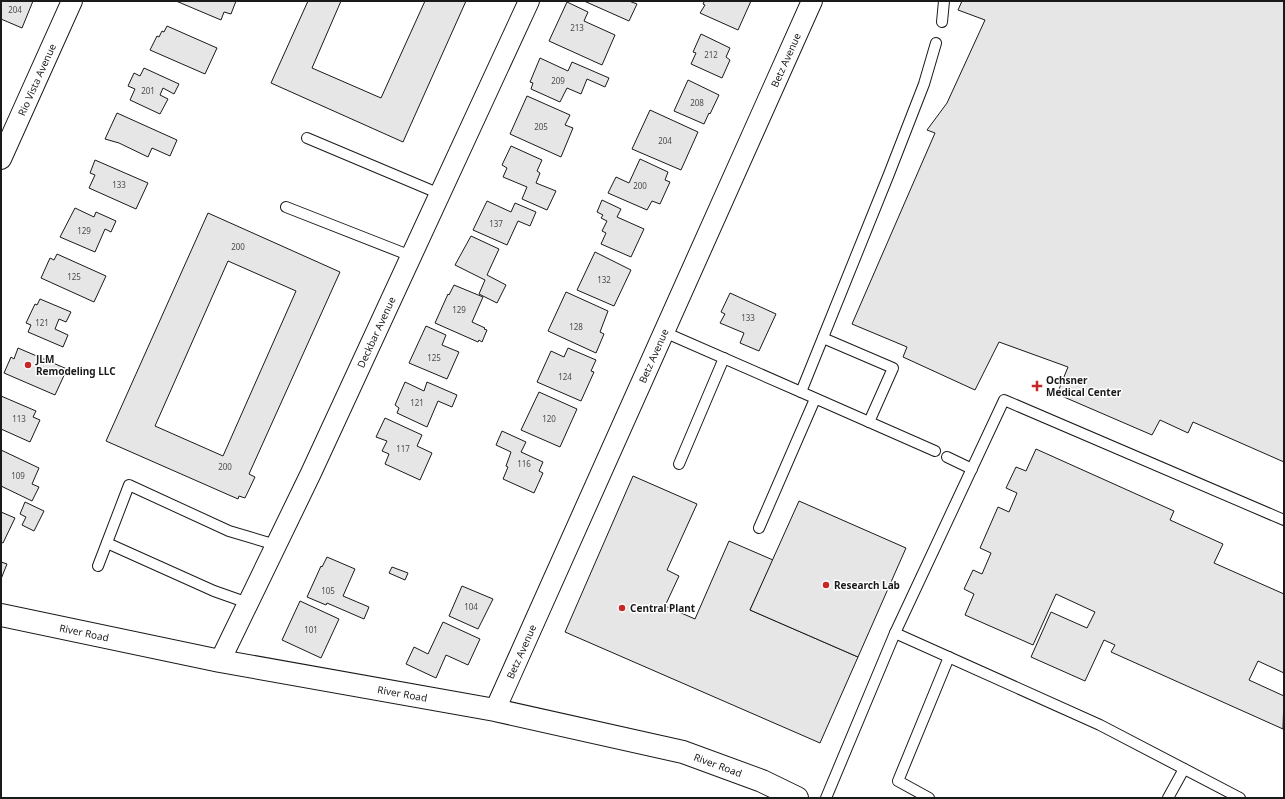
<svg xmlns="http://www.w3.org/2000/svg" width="1285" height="799" font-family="'Noto Sans',sans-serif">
<rect width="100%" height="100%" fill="#fff"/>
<!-- building -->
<g fill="#e6e6e6" stroke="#1a1a1a" fill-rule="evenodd">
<polygon points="1,1 33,1 22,28 1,19"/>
<polygon points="176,1 236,1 231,14 224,12 221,20"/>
<polygon points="308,1 341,1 312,68 381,98 425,1 466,1 403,142 271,83"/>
<polygon points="584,1 629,1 637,4 629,21"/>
<polygon points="703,1 751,1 738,30 700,13 705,5 703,4 704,2"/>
<polygon points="962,1 1284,1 1284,462 1193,422 1188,433 1160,420 1152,435 1057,394 1068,367 999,342 975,390 903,357 907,347 852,324 935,133 927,130 947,103 985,20 958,10"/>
<polygon points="567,2 588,12 584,21 615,35 602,65 549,41"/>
<polygon points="167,26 217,48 205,74 150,50 157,36 159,37 162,31 164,32"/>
<polygon points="701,34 730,48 726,57 730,60 722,78 691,64 696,53 693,52"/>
<polygon points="540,58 568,71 572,62 609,78 605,87 587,79 581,94 567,88 560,102 531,89 533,83 530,82"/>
<polygon points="144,68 179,84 174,94 163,88 160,95 168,99 160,114 130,100 135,89 128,86 134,73 140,76"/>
<polygon points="688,80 719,95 710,114 709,113 704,124 674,111"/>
<polygon points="527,96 570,115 565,125 573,128 561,157 510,134"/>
<polygon points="650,110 698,132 681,170 632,149"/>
<polygon points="117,113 177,140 170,156 152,148 148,157 119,143 105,139"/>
<polygon points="511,146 542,160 537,171 540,173 536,183 556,191 547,210 522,199 527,187 503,177 507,168 502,165"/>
<polygon points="640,159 668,172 665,180 670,182 660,204 652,201 647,210 608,193 616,177 629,183"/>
<polygon points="95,160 148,183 136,209 89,188 95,175 90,173"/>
<polygon points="602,200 621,209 617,217 644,229 631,257 601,244 606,233 602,231 607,221 601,218 603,215 597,212"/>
<polygon points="487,201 511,212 515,203 536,212 530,226 518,221 507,245 473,230"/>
<polygon points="75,208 94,217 96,212 116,221 111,232 105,229 95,252 60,237"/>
<path d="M208,213L340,272L249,474L255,477L245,498L239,496L238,499L106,441ZM228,261L296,291L223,456L155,426Z"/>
<polygon points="471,236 499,249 487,275 506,285 497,303 479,294 485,280 455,265"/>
<polygon points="595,252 631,270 614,306 577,290"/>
<polygon points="57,254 106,276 94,302 41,278 50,258 54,260"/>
<polygon points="454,285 483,297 472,322 485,328 484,329 487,330 482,342 479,340 478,342 435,323 448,294 449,295"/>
<polygon points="566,292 608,311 600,332 604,334 596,353 548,331"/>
<polygon points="730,293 776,314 759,351 740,343 744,333 720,323 725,314 721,312"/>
<polygon points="40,299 71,312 66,322 59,319 55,329 68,335 63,347 28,332 31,325 26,323 35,304 37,305"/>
<polygon points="426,326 446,335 442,345 459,352 447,379 409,363"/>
<polygon points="18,348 67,369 55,395 4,373 11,357 14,359"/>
<polygon points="568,348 596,360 591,371 594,372 581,401 537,382 551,351 564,357"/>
<polygon points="405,382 424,391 427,382 457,395 452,407 438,401 427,427 397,413 399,408 395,405"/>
<polygon points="539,392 577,409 560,447 521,430"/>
<polygon points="1,396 36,411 33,417 40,420 30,442 1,429"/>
<polygon points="385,418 422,435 417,446 432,453 420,480 385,464 389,454 382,451 387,441 376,437"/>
<polygon points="502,431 526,442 521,452 543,462 539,471 543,473 534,493 503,479 508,467 506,466 511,452 496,445"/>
<polygon points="1036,449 1174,511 1170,520 1223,544 1214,563 1284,594 1284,673 1258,661 1249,680 1284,696 1283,729 1111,652 1115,645 1104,640 1085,681 1031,657 1051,612 1087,628 1095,612 1056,594 1033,645 965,615 974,594 964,589 973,570 982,574 991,553 980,548 998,507 1009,512 1017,493 1006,488 1016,467 1026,471"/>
<polygon points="1,450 39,468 32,484 39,487 32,501 1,486"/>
<polygon points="633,476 697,504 667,570 679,576 665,606 695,619 729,541 773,560 750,610 858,657 820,743 565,632"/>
<polygon points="799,501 906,548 858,657 750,610"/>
<polygon points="25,502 44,511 34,531 22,525 26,517 20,514"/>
<polygon points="1,512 15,518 3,543 1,542"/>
<polygon points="327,557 355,569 343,596 369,607 364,619 327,603 326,605 307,597 321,566 322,567"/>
<polygon points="1,562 7,564 1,579"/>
<polygon points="392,567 408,573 405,580 389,573"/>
<polygon points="462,586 493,599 478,629 449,616"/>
<polygon points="300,601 339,619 321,658 282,640"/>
<polygon points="443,622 480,639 468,665 446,655 436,678 406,664 414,647 428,654"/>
</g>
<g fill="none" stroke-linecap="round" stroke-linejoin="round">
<defs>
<g id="service">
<polyline points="942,22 944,1"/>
<polyline points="307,138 440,194"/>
<polyline points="286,207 411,256"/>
<polyline points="664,332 801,392"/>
<polyline points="823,338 893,368 869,422"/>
<polyline points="935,451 801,392 889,174 924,84 936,43"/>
<polyline points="947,457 972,469"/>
<polyline points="679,464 724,358"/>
<polyline points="759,528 815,399"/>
<polyline points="107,543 214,591 248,603"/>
<polyline points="98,566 129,485 229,531 276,545"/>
<polyline points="895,633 1100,725 1240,798"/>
<polyline points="826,798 895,633 1004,400 1284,520"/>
<polyline points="929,798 898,781 949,657"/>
<polyline points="1168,798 1184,769"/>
</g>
<g id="minor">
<path id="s1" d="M1,159L72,1"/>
<path id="s2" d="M220,661L311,473L529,1"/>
<path id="s3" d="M495,710L812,1"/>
</g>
<g id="secondary">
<path id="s4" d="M1,615L220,661L495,710L683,752L762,781L797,798"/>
</g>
</defs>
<!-- service casing -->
<use href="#service" stroke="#1a1a1a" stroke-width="12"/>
<!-- minor casing -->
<use href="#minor" stroke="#1a1a1a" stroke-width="22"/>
<!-- secondary casing -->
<use href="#secondary" stroke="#1a1a1a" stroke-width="24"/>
<!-- service -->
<use href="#service" stroke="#fff" stroke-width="10"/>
<!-- minor -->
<use href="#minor" stroke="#fff" stroke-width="20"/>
<!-- secondary -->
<use href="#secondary" stroke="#fff" stroke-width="22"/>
</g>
<!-- markers -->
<g fill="#c62828" stroke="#fff" stroke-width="1.5">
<circle cx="28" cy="365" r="4"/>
<path d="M1035 380h4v4h4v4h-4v4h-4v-4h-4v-4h4z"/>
<circle cx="826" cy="585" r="4"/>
<circle cx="622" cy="608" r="4"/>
</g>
<g text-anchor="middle" stroke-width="3" stroke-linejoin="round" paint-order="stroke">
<!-- number labels -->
<g font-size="8" fill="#4d4d4d">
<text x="15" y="13">204</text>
<text x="577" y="31">213</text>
<text x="711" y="58">212</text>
<text x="558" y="84">209</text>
<text x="148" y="94">201</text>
<text x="697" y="106">208</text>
<text x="541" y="130">205</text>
<text x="665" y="144">204</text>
<text x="119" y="188">133</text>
<text x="640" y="189">200</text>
<text x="496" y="227">137</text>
<text x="84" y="234">129</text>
<text x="238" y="250">200</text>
<text x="74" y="280">125</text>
<text x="604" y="283">132</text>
<text x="459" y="313">129</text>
<text x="748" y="321">133</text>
<text x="42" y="326">121</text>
<text x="576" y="330">128</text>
<text x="434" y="361">125</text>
<text x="565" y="380">124</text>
<text x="417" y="406">121</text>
<text x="19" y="422">113</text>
<text x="549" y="422">120</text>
<text x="403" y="452">117</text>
<text x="524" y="467">116</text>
<text x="225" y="470">200</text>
<text x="18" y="479">109</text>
<text x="328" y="594">105</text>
<text x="471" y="610">104</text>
<text x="311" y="633">101</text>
</g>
<!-- street labels -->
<g font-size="10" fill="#1a1a1a" stroke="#fff">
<text dy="4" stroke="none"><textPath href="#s3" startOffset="712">Betz Avenue</textPath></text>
<text dy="4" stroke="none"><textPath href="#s1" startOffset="87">Rio Vista Avenue</textPath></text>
<text dy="4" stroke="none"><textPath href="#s2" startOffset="364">Deckbar Avenue</textPath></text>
<text dy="4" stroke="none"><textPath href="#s3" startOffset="388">Betz Avenue</textPath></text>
<text dy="4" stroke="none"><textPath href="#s4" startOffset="85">River Road</textPath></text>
<text dy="4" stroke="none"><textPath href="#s3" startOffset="64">Betz Avenue</textPath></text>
<text dy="4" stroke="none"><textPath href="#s4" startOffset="409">River Road</textPath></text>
<text dy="4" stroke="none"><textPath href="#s4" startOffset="733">River Road</textPath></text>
</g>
<!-- poi labels -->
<g font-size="10" font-weight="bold" fill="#1a1a1a" stroke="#fff" text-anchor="start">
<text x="36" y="363">JLM<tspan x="36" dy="12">Remodeling LLC</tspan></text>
<text x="1046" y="384">Ochsner<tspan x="1046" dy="12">Medical Center</tspan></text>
<text x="834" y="589">Research Lab</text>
<text x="630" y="612">Central Plant</text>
</g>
</g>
<!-- border -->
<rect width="1285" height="799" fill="none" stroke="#1a1a1a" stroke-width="4"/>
</svg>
